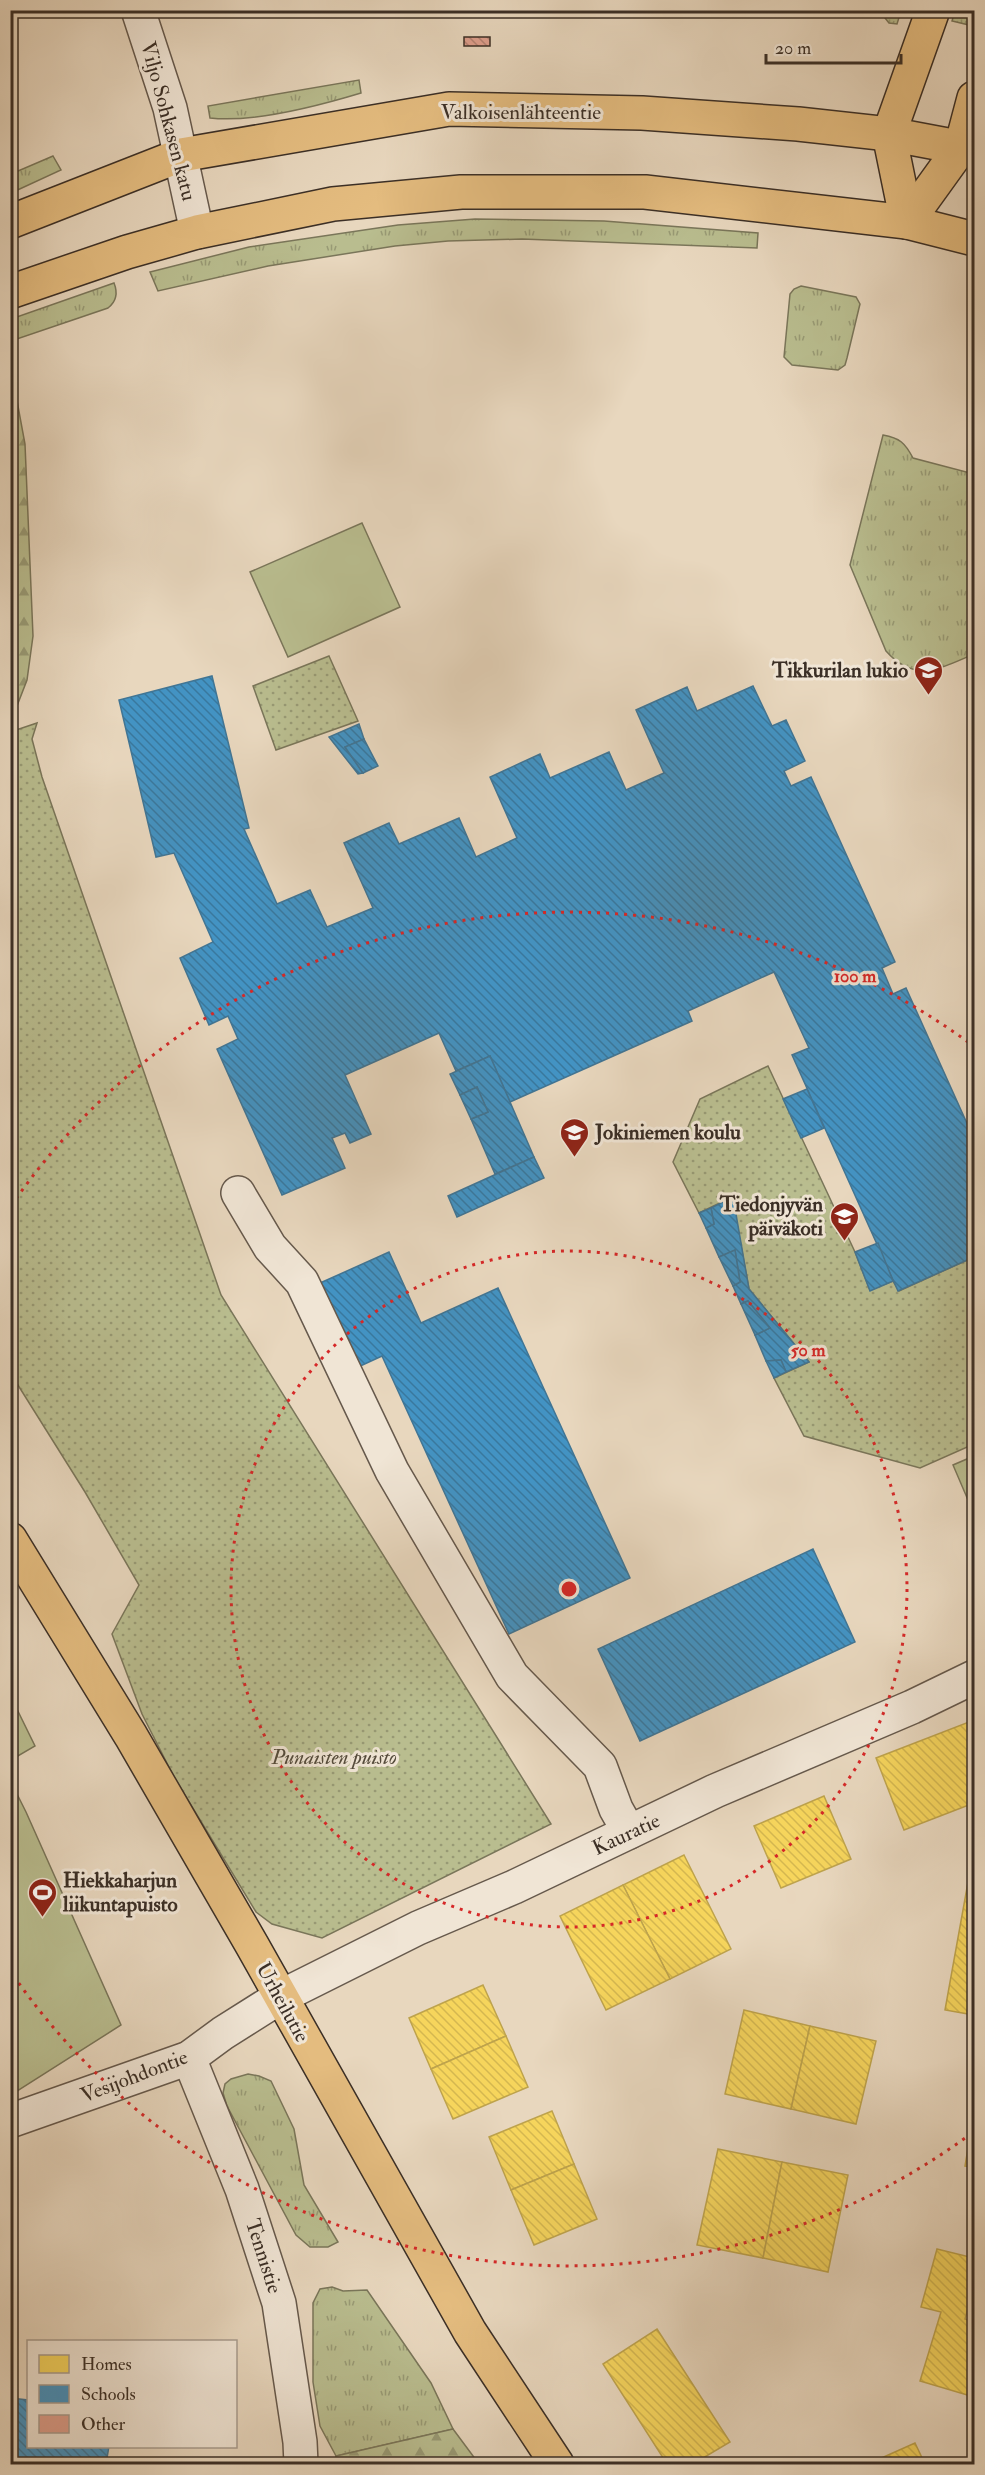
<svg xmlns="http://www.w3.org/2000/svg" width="985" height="2475" font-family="'IM FELL Double Pica',serif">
<defs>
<pattern id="grass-tufts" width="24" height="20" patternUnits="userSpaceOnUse" patternTransform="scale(1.5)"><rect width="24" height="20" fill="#b9bd8f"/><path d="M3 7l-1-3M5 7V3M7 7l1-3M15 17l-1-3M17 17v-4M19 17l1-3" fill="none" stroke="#989a75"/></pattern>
<pattern id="forest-firs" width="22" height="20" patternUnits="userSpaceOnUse" patternTransform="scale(1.5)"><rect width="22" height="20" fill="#b9bd8f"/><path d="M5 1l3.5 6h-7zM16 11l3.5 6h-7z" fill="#989a75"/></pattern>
<pattern id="park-dots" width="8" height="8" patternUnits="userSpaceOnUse" patternTransform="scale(1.5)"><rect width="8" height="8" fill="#b9bd8f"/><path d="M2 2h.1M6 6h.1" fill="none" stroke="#989a75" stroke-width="1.8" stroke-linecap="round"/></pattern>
<pattern id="homes-back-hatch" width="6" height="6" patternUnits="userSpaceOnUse" patternTransform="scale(1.5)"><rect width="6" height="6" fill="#f6d55c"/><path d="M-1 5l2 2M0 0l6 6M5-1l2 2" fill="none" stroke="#d4b750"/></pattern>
<pattern id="schools-back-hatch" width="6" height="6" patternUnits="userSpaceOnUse" patternTransform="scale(1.5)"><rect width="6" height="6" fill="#4393c3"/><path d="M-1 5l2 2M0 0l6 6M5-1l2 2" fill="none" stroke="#39789e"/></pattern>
<pattern id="building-back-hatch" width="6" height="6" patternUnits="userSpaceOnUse" patternTransform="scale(1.5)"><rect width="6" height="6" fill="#df9f8d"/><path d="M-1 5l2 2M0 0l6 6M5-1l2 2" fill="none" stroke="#b68273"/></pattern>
</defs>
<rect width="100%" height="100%" fill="#e8d7be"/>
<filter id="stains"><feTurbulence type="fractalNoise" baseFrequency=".00333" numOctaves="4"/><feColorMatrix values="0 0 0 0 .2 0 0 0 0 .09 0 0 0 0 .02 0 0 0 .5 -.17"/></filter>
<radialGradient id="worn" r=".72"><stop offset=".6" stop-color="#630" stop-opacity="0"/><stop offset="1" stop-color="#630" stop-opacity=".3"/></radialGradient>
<!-- grass -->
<g fill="url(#grass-tufts)" stroke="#7a765a" stroke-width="1.5">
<polygon points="885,11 901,11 897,24 889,23 885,18"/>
<polygon points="955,11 973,11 969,25 952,21"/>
<path d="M359,80L361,93C318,106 255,123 210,118L208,106Z"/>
<polygon points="53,156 61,170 11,193 11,174"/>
<polygon points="475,219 604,221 758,233 757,248 522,239 448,241 395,246 268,266 158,291 150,272 249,247 398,225"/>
<path d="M114,283C118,293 117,301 108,308L11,341V319Z"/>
<polygon points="801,286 856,297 860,304 859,308 847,358 845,365 838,370 792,365 784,357 790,294 794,289"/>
<path d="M883,435C900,438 905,443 913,458L974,474V654C941,668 915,684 886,651L850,565Z"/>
<polygon points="248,2074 259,2076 271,2081 294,2129 304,2185 338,2242 328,2247 310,2247 296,2235 227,2106 223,2093 225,2084 231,2079"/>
<polygon points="332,2287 343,2291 367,2290 431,2383 453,2429 336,2456 320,2426 313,2382 313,2303 320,2289"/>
</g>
<!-- forest -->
<g fill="url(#forest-firs)" stroke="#7a765a" stroke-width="1.5">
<polygon points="11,379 13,379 25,444 33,636 27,680 15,711 11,714"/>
<polygon points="453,2429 479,2464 336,2464 336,2456"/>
</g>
<!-- park -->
<g fill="url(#park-dots)" stroke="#7a765a" stroke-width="1.5">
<polygon points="329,656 358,721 276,750 253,686"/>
<polygon points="37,723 32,739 42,777 221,1295 551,1824 322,1938 272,1924 256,1912 174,1777 142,1714 112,1634 139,1585 85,1492 11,1374 10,732"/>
<polygon points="768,1066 855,1252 870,1290 893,1281 899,1291 974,1257 974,1444 920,1468 804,1436 774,1378 809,1362 749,1289 732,1197 699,1213 673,1162 700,1099"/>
</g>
<!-- pitch -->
<g fill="#b9bd8f" stroke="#7a765a" stroke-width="1.5">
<polygon points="362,523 400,607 288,657 250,572"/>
<polygon points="974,1456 974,1514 953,1465"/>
<polygon points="11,1697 35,1746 11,1760 10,1760"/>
<polygon points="11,1782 26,1812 121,2025 11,2095"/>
</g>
<!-- homes -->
<g fill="url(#homes-back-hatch)" stroke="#bea34c" stroke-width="1.5">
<polygon points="974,1720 974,1803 904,1830 876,1758"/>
<polygon points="824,1796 851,1859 781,1888 754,1826"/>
<polygon points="684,1855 731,1949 670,1979 623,1885"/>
<polygon points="968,1882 974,1884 974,2015 945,2010"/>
<polygon points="623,1885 670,1979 606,2010 560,1916"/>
<polygon points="483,1985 506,2036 431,2069 409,2018"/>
<polygon points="744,2010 810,2026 791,2109 725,2094"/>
<polygon points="810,2026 876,2041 856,2124 791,2109"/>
<polygon points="506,2036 528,2087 453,2119 431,2069"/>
<polygon points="552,2111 574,2164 511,2190 489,2137"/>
<polygon points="974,2112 974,2167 965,2166"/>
<polygon points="718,2149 782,2162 763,2258 697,2245"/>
<polygon points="782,2162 848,2175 828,2272 763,2258"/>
<polygon points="574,2164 597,2219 534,2245 511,2190"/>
<polygon points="937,2249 974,2258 974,2285 965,2319 974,2322 974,2397 920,2381 941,2312 921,2307"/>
<polygon points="657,2329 730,2442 693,2464 667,2464 603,2364"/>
<polygon points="915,2443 925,2464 868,2464"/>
</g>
<!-- schools -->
<g fill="url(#schools-back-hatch)" stroke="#417594" stroke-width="1.5">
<polygon points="212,676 249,828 244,829 277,904 310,890 327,927 373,908 344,843 389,823 399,844 459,818 476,857 517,838 490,777 540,754 550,778 609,752 626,790 664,773 636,710 687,687 697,711 753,686 772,726 786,720 805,761 784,771 791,786 811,777 895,962 882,968 893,994 906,988 974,1139 974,1257 898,1291 792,1055 809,1048 774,972 688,1011 692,1021 510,1102 490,1056 456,1071 439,1033 345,1075 371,1134 350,1143 345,1133 332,1138 345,1168 282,1195 217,1049 238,1039 228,1016 209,1025 180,958 213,942 174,853 156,857 119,700"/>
<polygon points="359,724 364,739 345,747 363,773 358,774 329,737"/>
<polygon points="364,739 378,766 363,773 345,747"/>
<polygon points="490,1056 534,1157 495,1174 471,1119 488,1112 477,1087 460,1095 450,1074"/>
<polygon points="477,1087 488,1112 471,1119 460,1095"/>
<polygon points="807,1089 824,1128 801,1138 783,1099"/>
<polygon points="534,1157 544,1178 457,1217 448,1196"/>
<polygon points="733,1197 749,1289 809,1362 786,1372 781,1360 766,1361 755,1335 770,1328 748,1301 741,1304 733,1286 740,1282 735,1250 719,1257 706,1228 714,1224 711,1208"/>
<polygon points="711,1208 714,1224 706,1228 699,1213"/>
<polygon points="878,1243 893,1281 870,1291 855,1252"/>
<polygon points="735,1250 740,1282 733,1286 719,1257"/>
<polygon points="389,1252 421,1323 498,1288 630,1578 509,1634 382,1356 356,1368 318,1284"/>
<polygon points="748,1301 770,1328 755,1335 741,1304"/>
<polygon points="781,1360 786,1372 774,1378 766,1361"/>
<polygon points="813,1549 855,1642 640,1741 598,1649"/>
<polygon points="10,2398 28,2400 28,2446 109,2446 106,2464 10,2464"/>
</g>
<!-- building -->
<rect fill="url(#building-back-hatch)" stroke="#3b2f26" stroke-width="1.5" x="464" y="37" width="26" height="9"/>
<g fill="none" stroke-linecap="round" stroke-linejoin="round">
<defs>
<g id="minor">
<polyline points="138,10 170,108 197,232"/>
<polyline points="238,1193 270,1247 302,1282 392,1471 512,1676 600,1766 616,1809 629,1832"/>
<polyline points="189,2058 242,2189 279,2303 300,2442 301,2464"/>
<polyline points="10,2121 189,2058 223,2033 280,1997 418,1928 514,1887 715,1791 912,1707 974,1677"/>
</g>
<g id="major">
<polyline points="10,222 181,155 449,109 642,113 798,124 889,134 974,150"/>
<polyline points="907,222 889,134 933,10"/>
<polyline points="907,222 961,147 974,98"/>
<polyline points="10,292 127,252 197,232 333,204 461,192 645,192 907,222 974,239"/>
<polyline points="10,1539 131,1736 252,1945 470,2332 557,2464"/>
</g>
</defs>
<!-- minor casing -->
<use href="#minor" stroke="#66594c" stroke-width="36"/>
<!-- major casing -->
<use href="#major" stroke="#3b2f26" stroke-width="36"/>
<!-- minor -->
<use href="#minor" stroke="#f0e5d5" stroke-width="33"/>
<!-- major -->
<use href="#major" stroke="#e4bc7f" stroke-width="33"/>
</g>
<!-- distance rings -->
<g fill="none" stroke="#d62828" stroke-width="3" stroke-dasharray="3 6">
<circle cx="569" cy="1589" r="338"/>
<path d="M972 2133A677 677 0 0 1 11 1972M11 1206A677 677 0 0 1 972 1045"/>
</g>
<!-- icons -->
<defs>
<symbol id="school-pin" viewBox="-11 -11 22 30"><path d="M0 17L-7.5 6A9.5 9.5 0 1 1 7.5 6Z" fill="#8f2418" stroke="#f0e5d5"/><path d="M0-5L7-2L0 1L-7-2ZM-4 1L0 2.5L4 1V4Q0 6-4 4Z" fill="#fff"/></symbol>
<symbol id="stadium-pin" viewBox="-11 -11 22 30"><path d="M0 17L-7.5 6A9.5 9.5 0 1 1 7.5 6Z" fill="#8f2418" stroke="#f0e5d5"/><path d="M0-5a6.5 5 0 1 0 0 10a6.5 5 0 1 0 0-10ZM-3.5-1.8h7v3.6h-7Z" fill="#fff"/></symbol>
</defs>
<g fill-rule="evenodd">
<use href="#school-pin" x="912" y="654" width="33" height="45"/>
<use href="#school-pin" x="558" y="1116" width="33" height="45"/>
<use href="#school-pin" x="828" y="1200" width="33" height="45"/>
<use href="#stadium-pin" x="26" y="1876" width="33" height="45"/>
</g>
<g text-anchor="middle" stroke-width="6" stroke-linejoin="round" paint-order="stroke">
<!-- street labels -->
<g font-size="21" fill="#3b2f26" stroke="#f0e5d5">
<text x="521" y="119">Valkoisenlähteentie</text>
<text transform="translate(169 121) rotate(75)" y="7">Viljo Sohkasen katu</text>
<text transform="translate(626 1834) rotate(-25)" y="7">Kauratie</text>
<text transform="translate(283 2002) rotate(61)" y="7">Urheilutie</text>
<text transform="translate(134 2076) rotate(-21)" y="7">Vesijohdontie</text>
<text transform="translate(264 2256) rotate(72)" y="7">Tennistie</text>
</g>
<!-- poi labels -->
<g font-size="21" font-weight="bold" fill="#3b2f26" stroke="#f0e5d5" text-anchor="end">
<text x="908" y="677">Tikkurilan lukio</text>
<text x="595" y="1139" text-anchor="start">Jokiniemen koulu</text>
<text x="823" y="1211">Tiedonjyvän<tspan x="823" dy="24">päiväkoti</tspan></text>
<text x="63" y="1887" text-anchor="start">Hiekkaharjun<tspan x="63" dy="24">liikuntapuisto</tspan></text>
</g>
<!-- park labels -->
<g font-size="21" font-style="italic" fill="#544b3b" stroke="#f0e5d5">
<text x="334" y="1764">Punaisten puisto</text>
</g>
</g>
<circle cx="569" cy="1589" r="9" fill="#d62828" stroke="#f0e5d5" stroke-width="3"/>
<g font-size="18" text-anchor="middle" font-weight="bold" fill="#d62828" stroke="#f0e5d5" stroke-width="6" stroke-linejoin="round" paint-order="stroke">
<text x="855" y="982">100 m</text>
<text x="808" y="1356">50 m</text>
</g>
<!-- margin -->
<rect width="985" height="2475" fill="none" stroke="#e8d7be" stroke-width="36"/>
<rect x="12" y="12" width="961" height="2451" fill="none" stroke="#3b2f26" stroke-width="3"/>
<rect x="18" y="18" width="949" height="2439" fill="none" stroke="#3b2f26" stroke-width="1.5"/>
<!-- legend -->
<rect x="27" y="2340" width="210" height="108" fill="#f0e5d5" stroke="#a89c8f" stroke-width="1.5"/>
<rect x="39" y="2355" width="30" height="18" fill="#f6d55c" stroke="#a89c8f" stroke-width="1.5"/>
<text x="81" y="2370" font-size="18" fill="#3b2f26">Homes</text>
<rect x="39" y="2385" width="30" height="18" fill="#4393c3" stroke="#a89c8f" stroke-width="1.5"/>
<text x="81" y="2400" font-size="18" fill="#3b2f26">Schools</text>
<rect x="39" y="2415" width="30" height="18" fill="#df9f8d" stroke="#a89c8f" stroke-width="1.5"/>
<text x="81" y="2430" font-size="18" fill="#3b2f26">Other</text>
<!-- scale -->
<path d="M766 54v9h135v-9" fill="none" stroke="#3b2f26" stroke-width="3"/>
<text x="775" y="54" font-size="18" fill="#3b2f26" stroke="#f0e5d5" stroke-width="4.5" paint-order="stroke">20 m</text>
<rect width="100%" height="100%" filter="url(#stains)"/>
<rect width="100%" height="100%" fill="url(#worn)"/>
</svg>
